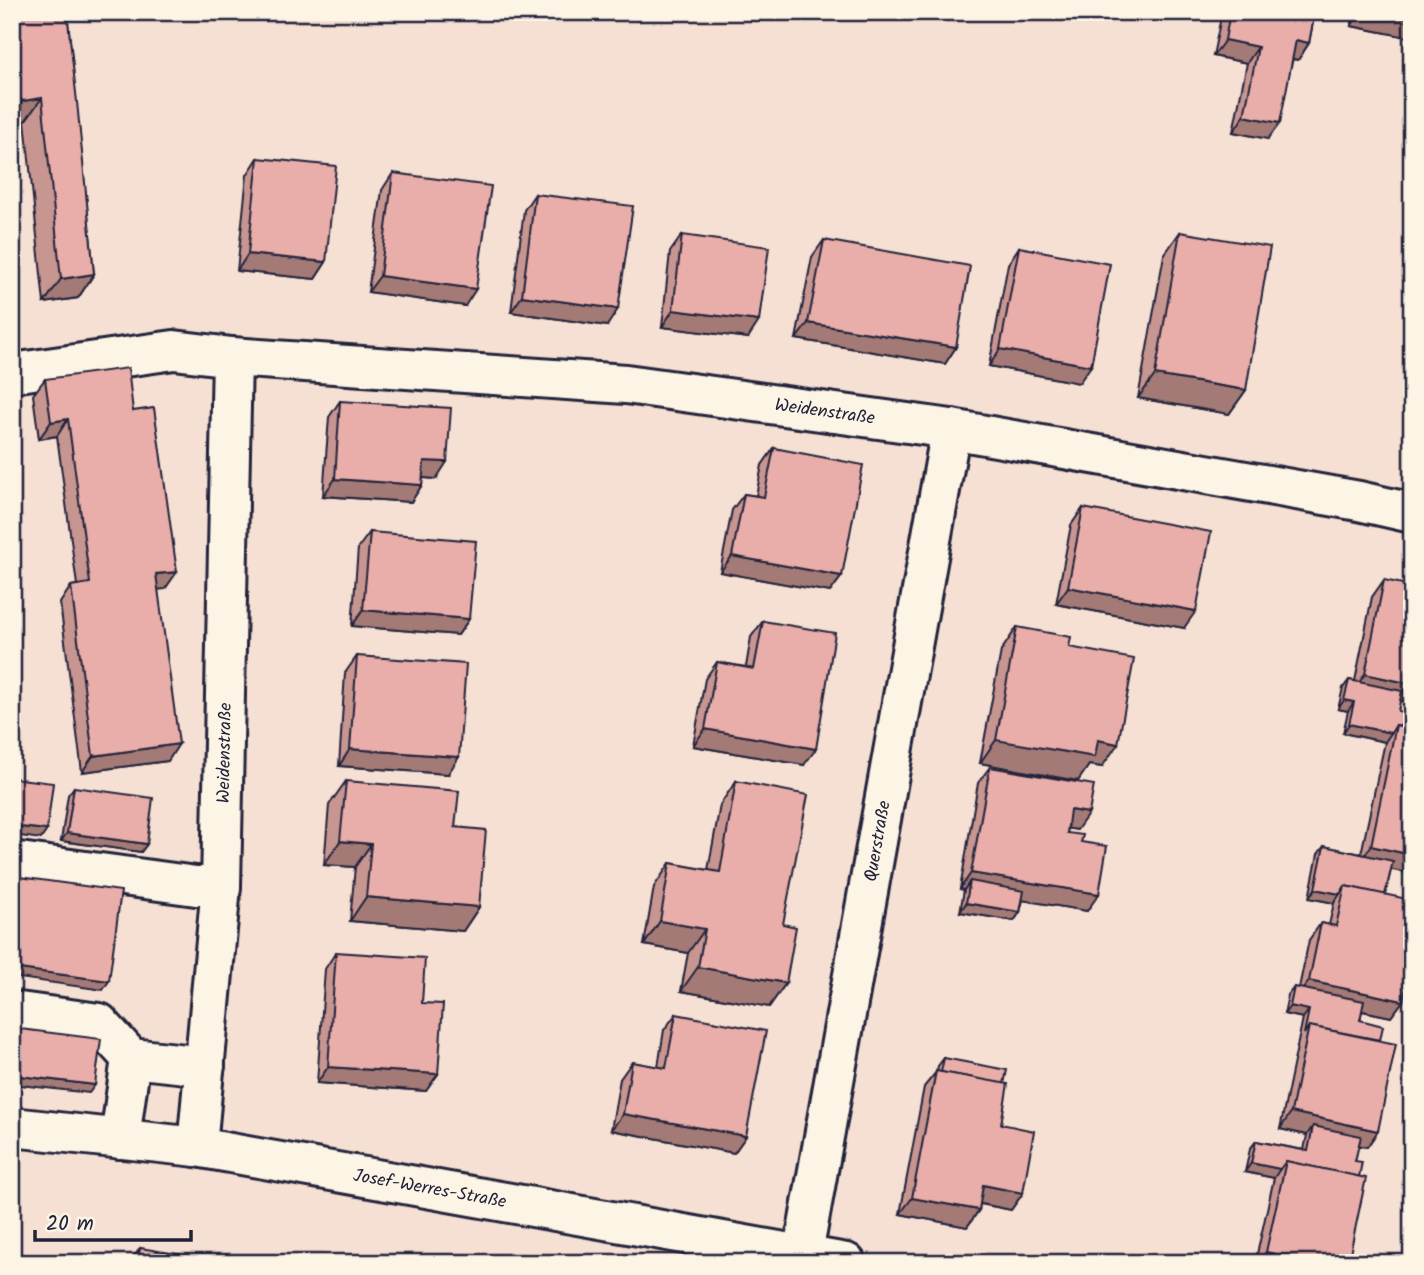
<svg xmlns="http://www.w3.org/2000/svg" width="1424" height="1275" font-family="Kalam,sans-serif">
<rect width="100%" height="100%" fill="#f6e0d3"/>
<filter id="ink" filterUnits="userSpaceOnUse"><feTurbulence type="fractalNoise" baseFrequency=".0143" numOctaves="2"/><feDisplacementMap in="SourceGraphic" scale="14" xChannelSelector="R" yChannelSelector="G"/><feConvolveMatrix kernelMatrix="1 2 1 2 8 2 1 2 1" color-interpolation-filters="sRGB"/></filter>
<g filter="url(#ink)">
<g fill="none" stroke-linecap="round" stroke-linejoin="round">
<defs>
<g id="minor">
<polyline points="12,373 174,350 232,357 626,384 951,429 1359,501 1412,513"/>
<polyline points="12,861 196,886 221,886"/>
<polyline points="12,1011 99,1023 131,1058 205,1066"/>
<polyline points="12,1127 197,1147 846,1263"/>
<polyline points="120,1139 131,1058"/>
<polyline points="197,1147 221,886 232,357"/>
<polyline points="803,1254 951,429"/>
</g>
</defs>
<!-- minor casing -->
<use href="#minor" stroke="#22223b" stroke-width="44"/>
<!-- minor -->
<use href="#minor" stroke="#fcf5e5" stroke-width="38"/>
</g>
<!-- wall -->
<g fill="#c89691" stroke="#22223b" stroke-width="2">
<polygon points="12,12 67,12 94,274 78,298 44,303 25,121 12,123"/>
<polygon points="1222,12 1315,12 1309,43 1298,60 1293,59 1268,139 1233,132 1247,63 1213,56"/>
<polygon points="1354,12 1412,12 1412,49 1405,48 1407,37 1351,26"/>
<polygon points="258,158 326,262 315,279 237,271 247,175"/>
<polygon points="393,173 465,306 368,292 382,190"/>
<polygon points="535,194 607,326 511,312 524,210"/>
<polygon points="1180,232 1246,390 1229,414 1138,398 1164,255"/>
<polygon points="682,235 748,338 662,327 670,252"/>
<polygon points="824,240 956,347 945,364 796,339 812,257"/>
<polygon points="1019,247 1079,383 989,366 1008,264"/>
<polygon points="45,379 133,411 165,589 158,589 168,761 82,772 60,603 71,586 77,585 57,436 39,439 33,395"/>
<polygon points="340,401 436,479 423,478 422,485 411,502 323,496 329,417"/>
<polygon points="774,448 842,576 830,592 720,572 732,510 744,494 756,496 762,465"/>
<polygon points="1083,508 1184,628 1056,604 1071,525"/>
<polygon points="370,532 469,619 458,635 352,626 358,548"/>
<polygon points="1384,580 1400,701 1398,711 1391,870 1385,895 1403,1001 1391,1017 1362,1011 1360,1020 1380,1040 1378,1131 1367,1147 1358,1146 1355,1161 1359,1177 1348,1263 1255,1263 1274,1178 1245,1172 1250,1149 1256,1141 1304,1150 1307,1135 1280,1129 1303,1018 1284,1014 1288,995 1294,987 1299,988 1309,940 1321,923 1329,925 1334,903 1309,898 1318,854 1324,846 1361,854 1385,742 1343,733 1348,711 1338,709 1343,688 1349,680 1355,681 1372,597"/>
<polygon points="763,621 804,765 693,746 705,679 717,662 746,667 751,637"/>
<polygon points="1017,627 1069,647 1102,767 1089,765 1078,781 980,763 1001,651"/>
<polygon points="357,656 448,774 339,766 345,673"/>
<polygon points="990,767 1077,830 1068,828 1067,833 1081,842 1087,911 1023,900 1020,912 1014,921 960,912 964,890 960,889 978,783"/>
<polygon points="346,781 455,827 479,907 463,931 350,921 355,867 324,865 329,805"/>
<polygon points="736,781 783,924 786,983 769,1007 681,991 688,953 644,945 654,887 670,863 708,870 720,805"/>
<polygon points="74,787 147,844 141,852 61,841 68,795"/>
<polygon points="336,952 422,1003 438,1074 426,1091 317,1083 325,969"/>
<polygon points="676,1014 746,1136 734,1153 611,1130 620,1079 632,1062 658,1067 664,1030"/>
<polygon points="944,1058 1004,1084 1001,1124 1023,1193 1011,1210 980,1204 979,1210 967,1227 900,1214 924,1087 937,1071 938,1066"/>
<polygon points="140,1248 201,1263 130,1263"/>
</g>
<!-- shaded-wall -->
<g fill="#a37a76" stroke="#22223b" stroke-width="2">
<polygon points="1361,12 1376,12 1412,19 1412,30 1407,37 1351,26"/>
<polygon points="1412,38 1412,49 1405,48"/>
<polygon points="1225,40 1258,47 1247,63 1213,56"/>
<polygon points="1296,40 1309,43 1298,60 1285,57"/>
<polygon points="42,98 25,121 12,123 12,116 23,101"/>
<polygon points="1244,116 1280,123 1268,139 1233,132"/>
<polygon points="248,254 326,262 315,279 237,271"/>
<polygon points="94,274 78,298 44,303 61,279"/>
<polygon points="380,276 476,289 465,306 368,292"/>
<polygon points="522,296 618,309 607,326 511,312"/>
<polygon points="673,310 759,321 748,338 662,327"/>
<polygon points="808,323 956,347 945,364 796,339"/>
<polygon points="1000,349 1091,366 1079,383 989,366"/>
<polygon points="1155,375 1246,390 1229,414 1138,398"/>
<polygon points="68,419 57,436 39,439 51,422"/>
<polygon points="424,461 447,462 436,479 412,477"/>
<polygon points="335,479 422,485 411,502 323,496"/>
<polygon points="732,556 842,576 830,592 720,572"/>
<polygon points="177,572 165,589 145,591 156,574"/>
<polygon points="1068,587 1196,611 1184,628 1056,604"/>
<polygon points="363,610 469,619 458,635 352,626"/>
<polygon points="1365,674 1412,684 1412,703 1353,691"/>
<polygon points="1344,700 1354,702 1348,711 1338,709"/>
<polygon points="1349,724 1391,733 1385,742 1343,733"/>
<polygon points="705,729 816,749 804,765 693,746"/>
<polygon points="996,740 1098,740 1118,744 1102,767 1089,765 1078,781 980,763"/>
<polygon points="179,744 168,761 82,772 93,756"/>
<polygon points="350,749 459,757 448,774 339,766"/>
<polygon points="1070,810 1089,813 1077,830 1059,827"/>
<polygon points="12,826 47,830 41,839 12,835"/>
<polygon points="67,833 147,844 141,852 61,841"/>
<polygon points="340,841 371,844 355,867 324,865"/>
<polygon points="1371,846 1412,855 1412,874 1359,863"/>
<polygon points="971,873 1099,894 1087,911 968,891 970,881 964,890 960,889"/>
<polygon points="1315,889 1340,894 1334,903 1309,898"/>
<polygon points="366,897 479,907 463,931 350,921"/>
<polygon points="966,903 1020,912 1014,921 960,912"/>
<polygon points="660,921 705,929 688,953 644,945"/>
<polygon points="698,967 786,983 769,1007 681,991"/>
<polygon points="12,968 109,981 103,990 12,977"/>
<polygon points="1309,981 1403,1001 1391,1017 1297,997"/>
<polygon points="1290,1006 1309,1010 1303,1018 1284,1014"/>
<polygon points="328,1067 438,1074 426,1091 317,1083"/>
<polygon points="12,1075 95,1085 89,1093 12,1084"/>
<polygon points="1291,1112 1378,1131 1367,1147 1311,1136 1313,1126 1307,1135 1280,1129"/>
<polygon points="623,1114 746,1136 734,1153 611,1130"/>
<polygon points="1251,1163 1280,1169 1274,1178 1245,1172"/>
<polygon points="983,1185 1023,1193 1011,1210 972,1202"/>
<polygon points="912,1198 979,1210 967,1227 900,1214"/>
<polygon points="1266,1252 1319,1263 1258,1263"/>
</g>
<!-- building -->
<g fill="#e9aea9" stroke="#22223b" stroke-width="2">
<polygon points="12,12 67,12 77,102 94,274 61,279 42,98 23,101 12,92"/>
<polygon points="1230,12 1315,12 1309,43 1296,40 1280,123 1244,116 1258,47 1225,40"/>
<polygon points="1376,12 1412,12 1412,19"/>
<polygon points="258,158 336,166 326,262 248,254"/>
<polygon points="393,173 491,186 476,289 380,276"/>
<polygon points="535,194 633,206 618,309 522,296"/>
<polygon points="1180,232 1270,247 1246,390 1155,375"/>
<polygon points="682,235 769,247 759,321 673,310"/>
<polygon points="824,240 970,266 956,347 808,323"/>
<polygon points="1019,247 1110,264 1091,366 1000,349"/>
<polygon points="128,368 133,411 154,408 177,572 156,574 179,744 93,756 71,586 90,583 68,419 51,422 45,379"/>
<polygon points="340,401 451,408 447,462 424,461 422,485 335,479"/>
<polygon points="774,448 863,465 842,576 732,556 744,494 764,497"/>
<polygon points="1083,508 1211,532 1196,611 1068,587"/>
<polygon points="370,532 476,541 469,619 363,610"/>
<polygon points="1384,580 1412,586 1412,684 1365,674"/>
<polygon points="763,621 835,633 816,749 705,729 717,662 754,669"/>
<polygon points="1017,627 1071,637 1069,647 1134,659 1118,744 1098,740 1095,757 996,740"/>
<polygon points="357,656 466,664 459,757 350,749"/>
<polygon points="1349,680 1402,691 1398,711 1412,714 1412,729 1396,725 1391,733 1349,724 1354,702 1344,700"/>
<polygon points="1396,725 1412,729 1412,855 1371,846"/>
<polygon points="990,767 1094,785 1089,813 1070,810 1067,833 1083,835 1081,842 1107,846 1099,894 971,873"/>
<polygon points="12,778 53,783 47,830 12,826"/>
<polygon points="346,781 459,791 455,827 486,830 479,907 366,897 371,844 340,841"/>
<polygon points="736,781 808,795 783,924 796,927 786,983 698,967 705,929 660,921 670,863 720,872"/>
<polygon points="74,787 153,798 147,844 67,833"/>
<polygon points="1324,846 1393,861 1385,895 1345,886 1340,894 1315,889"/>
<polygon points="12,876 121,891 109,981 12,968"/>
<polygon points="970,881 1024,891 1020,912 966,903"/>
<polygon points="1345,886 1412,900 1412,958 1403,1001 1309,981 1321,923 1336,926"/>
<polygon points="336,952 425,958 422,1003 443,1004 438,1074 328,1067"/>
<polygon points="1294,987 1364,1001 1360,1020 1383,1026 1380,1040 1309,1026 1304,1034 1309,1010 1290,1006"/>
<polygon points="676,1014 766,1031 746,1136 623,1114 632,1062 666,1068"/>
<polygon points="1309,1026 1396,1044 1378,1131 1291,1112"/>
<polygon points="12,1028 101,1039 95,1085 12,1075"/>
<polygon points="944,1058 1007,1070 1004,1084 941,1072"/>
<polygon points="936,1071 1008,1084 1001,1124 1034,1131 1023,1193 983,1185 979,1210 912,1198"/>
<polygon points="1313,1126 1361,1136 1355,1161 1362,1162 1359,1177 1286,1161 1280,1169 1251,1163 1256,1141 1308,1151"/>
<polygon points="1286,1161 1366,1178 1348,1263 1319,1263 1266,1252"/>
<polygon points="140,1248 202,1258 201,1263 138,1263"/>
</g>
</g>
<g text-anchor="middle" stroke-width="6" stroke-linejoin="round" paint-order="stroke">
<!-- street labels -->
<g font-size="18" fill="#22223b" stroke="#fcf5e5">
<text transform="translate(825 411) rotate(8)" y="6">Weidenstraße</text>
<text transform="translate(224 753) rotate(-89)" y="6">Weidenstraße</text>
<text transform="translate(877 841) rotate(-80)" y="6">Querstraße</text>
<text transform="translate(430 1188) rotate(10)" y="6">Josef-Werres-Straße</text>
</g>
</g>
<!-- margin -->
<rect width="1424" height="1275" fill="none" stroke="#fcf5e5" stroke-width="42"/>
<rect x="21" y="21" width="1382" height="1233" fill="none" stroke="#22223b" stroke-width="2.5" filter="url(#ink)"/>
<!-- scale -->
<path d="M35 1230v10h156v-10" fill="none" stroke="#22223b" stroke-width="3.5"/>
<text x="46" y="1230" font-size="21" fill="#22223b" stroke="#fcf5e5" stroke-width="5" paint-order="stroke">20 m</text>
</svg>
